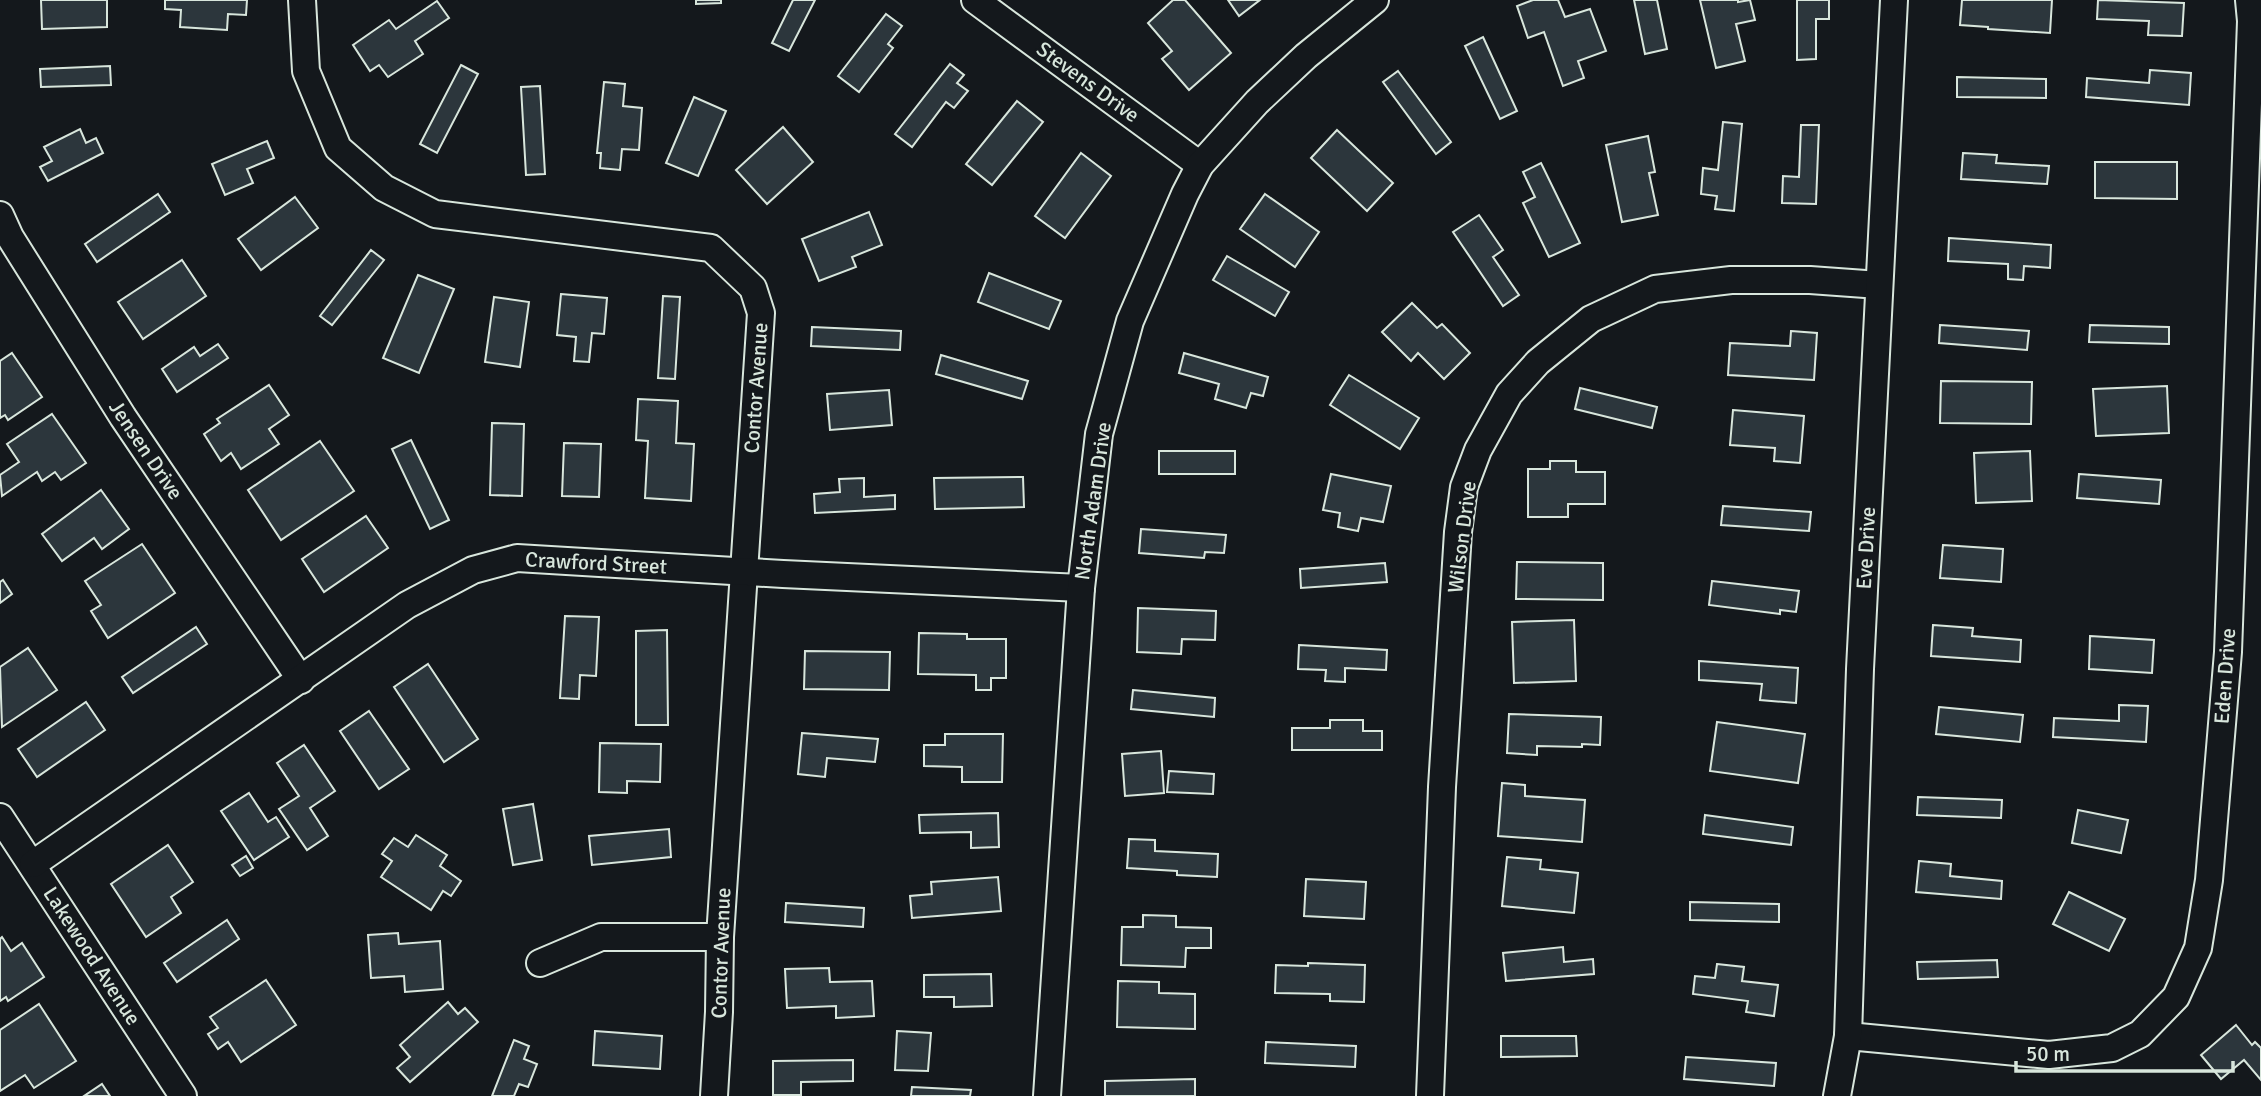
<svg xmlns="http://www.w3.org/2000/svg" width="2261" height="1096" font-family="Signika,sans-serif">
<rect width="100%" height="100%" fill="#14181c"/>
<!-- building -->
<g fill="#2c363c" stroke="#d8e6dc" stroke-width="2">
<polygon points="41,0 107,0 107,27 42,29"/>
<polygon points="165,0 247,0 246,15 228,14 227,30 180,27 181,10 165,9"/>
<polygon points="696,0 721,0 721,3 696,4"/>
<polygon points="793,0 815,0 789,51 772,43"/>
<polygon points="1173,0 1185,0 1231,53 1189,90 1162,59 1172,51 1148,23"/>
<polygon points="1228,0 1260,0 1239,16"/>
<polygon points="1533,0 1558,0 1565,17 1590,9 1606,51 1578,61 1584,78 1563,86 1544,32 1528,38 1517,6"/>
<polygon points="1634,0 1657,0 1667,49 1645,54"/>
<polygon points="1700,0 1738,0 1738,2 1750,0 1755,20 1736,24 1745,61 1716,68"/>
<polygon points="1797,0 1829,0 1829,19 1816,19 1816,59 1797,60"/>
<polygon points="1962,0 2052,0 2050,33 1988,29 1988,27 1960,25"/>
<polygon points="2098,0 2184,3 2182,36 2148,35 2149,21 2097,19"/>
<polygon points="437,1 449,18 415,41 423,54 388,77 379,65 370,71 353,45 389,20 396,29"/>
<polygon points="886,14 902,26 888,44 893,48 859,92 838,76"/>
<polygon points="1483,37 1517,111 1500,119 1465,46"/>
<polygon points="950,64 964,75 957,83 968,91 954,108 946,102 912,147 895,134"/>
<polygon points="461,65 478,74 437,153 420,144"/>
<polygon points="110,66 111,85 41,87 40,69"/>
<polygon points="2150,70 2191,73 2189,105 2086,97 2087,78 2149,83"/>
<polygon points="1398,71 1451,142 1436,154 1383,82"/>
<polygon points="1957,77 2046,79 2046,98 1957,97"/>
<polygon points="604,82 625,84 623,106 642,108 639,150 622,149 620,170 600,168 601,153 597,153"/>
<polygon points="540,86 545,174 526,175 521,87"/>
<polygon points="694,97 726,111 698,176 666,163"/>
<polygon points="1017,101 1043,122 992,185 966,164"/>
<polygon points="1723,122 1742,124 1734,211 1715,209 1717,196 1701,194 1703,168 1718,170"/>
<polygon points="1801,125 1819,125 1816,204 1782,203 1783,176 1799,177"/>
<polygon points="783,127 813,162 767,204 736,170"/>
<polygon points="80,129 86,143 96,138 103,153 48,181 40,167 52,161 44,147"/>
<polygon points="1337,130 1393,183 1367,211 1311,158"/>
<polygon points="1648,136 1655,172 1649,173 1658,215 1622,222 1606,145"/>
<polygon points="267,141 274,158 247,169 253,183 225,195 212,164"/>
<polygon points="1081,153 1111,176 1065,238 1035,216"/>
<polygon points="1963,153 1997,155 1996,163 2049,166 2047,184 1961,179"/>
<polygon points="2095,162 2177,162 2177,199 2095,198"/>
<polygon points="1541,163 1580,243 1549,257 1523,203 1535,197 1523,172"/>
<polygon points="158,194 170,212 97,262 85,244"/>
<polygon points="1265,194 1319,232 1295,267 1240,229"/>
<polygon points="295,197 318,228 261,270 238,239"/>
<polygon points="869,212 882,245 852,257 856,267 819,281 802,239"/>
<polygon points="1479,215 1503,250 1493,257 1519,295 1503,306 1453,232"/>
<polygon points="1949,238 2051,245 2050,268 2024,266 2023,280 2008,279 2008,264 1948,261"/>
<polygon points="371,250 384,260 332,325 320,316"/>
<polygon points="1227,256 1289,292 1275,316 1213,280"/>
<polygon points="182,260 206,296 143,339 118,302"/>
<polygon points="989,273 1061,301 1049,329 978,302"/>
<polygon points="418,275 454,289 419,373 383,358"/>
<polygon points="561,294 607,298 604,334 592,333 589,362 574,361 576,337 557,335"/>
<polygon points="663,296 680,297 675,379 658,378"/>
<polygon points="494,297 529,302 520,367 485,362"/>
<polygon points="1412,303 1437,328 1442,324 1470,353 1444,379 1418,353 1411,361 1382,332"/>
<polygon points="1940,325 2029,331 2027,350 1939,343"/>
<polygon points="2090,325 2169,327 2169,344 2089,342"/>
<polygon points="812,327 901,331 900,350 811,346"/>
<polygon points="1791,331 1817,333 1814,380 1728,375 1730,343 1790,346"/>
<polygon points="218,344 228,358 177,392 162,369 194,347 200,356"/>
<polygon points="12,353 42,397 8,420 5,415 0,418 0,361"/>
<polygon points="1184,353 1268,377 1263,396 1251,393 1246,408 1215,399 1219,384 1179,373"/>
<polygon points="941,355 1028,381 1022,399 936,374"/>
<polygon points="1349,375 1419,418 1400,449 1330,405"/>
<polygon points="1941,381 2032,382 2031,424 1940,423"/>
<polygon points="269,385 289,415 269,429 279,444 241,469 231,453 221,461 204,434 220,423 217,419"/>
<polygon points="2167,386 2169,433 2096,436 2093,389"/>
<polygon points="1580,388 1657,407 1652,428 1575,409"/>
<polygon points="889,390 892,425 830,430 827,394"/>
<polygon points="638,399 678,401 676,443 694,444 691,501 645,498 648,441 636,440"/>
<polygon points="1733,410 1804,416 1800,463 1774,461 1775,448 1730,445"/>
<polygon points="52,414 86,463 61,480 55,472 42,481 37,472 2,496 0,475 19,462 7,444"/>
<polygon points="492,423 524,424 522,496 490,495"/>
<polygon points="411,440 449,520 430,529 392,449"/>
<polygon points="320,441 354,491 281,540 248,490"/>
<polygon points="564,443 601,444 599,497 562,496"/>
<rect x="1159" y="451" width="76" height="23"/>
<polygon points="2030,451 2032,501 1976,503 1974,453"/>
<polygon points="1550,461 1576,461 1576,472 1605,472 1605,504 1568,504 1568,517 1528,517 1528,469 1550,469"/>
<polygon points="1331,474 1391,486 1383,522 1361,518 1358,531 1338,527 1340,513 1323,510"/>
<polygon points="2079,474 2161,480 2159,504 2077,498"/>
<polygon points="1023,477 1024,507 935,509 934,478"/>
<polygon points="864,478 864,497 895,495 895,509 815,513 814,494 840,492 839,479"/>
<polygon points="101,490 129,529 102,549 94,538 62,561 42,534"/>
<polygon points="1723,506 1811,512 1809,531 1721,525"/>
<polygon points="366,516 388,548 324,592 302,559"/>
<polygon points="1141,529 1226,535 1224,553 1205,552 1204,558 1139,553"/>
<polygon points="142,544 175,593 108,638 91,611 101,605 85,581"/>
<polygon points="1943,545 2003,549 2001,582 1940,578"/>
<polygon points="1517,562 1603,563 1603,600 1516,599"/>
<polygon points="1385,563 1387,582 1301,588 1300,569"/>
<polygon points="3,580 12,594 0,603 0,582"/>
<polygon points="1712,581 1799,591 1796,612 1780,610 1780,614 1709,605"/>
<polygon points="1138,608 1216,611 1215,640 1182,639 1181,654 1137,652"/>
<polygon points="565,616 599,617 596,676 580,675 579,699 560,698"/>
<polygon points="1574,620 1576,681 1514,683 1512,622"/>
<polygon points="1933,625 1973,628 1972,636 2021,640 2020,662 1931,656"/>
<polygon points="196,627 207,644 133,693 122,677"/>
<polygon points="667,630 668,725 636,725 636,631"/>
<polygon points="919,633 967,634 967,639 1006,639 1006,678 991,678 991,690 976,690 976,675 918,674"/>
<polygon points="2090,636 2154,640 2152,673 2089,669"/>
<polygon points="1299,645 1387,650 1386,670 1345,668 1345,682 1325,681 1326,670 1298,669"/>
<polygon points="28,648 57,690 2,727 0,667"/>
<polygon points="805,651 890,652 889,690 804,689"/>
<polygon points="1699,661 1798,668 1796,703 1760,700 1762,684 1699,680"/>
<polygon points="428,664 478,739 444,762 394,687"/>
<polygon points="1133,690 1215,698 1214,717 1131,709"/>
<polygon points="86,702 105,730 37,777 18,749"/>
<polygon points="2119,705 2148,706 2146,742 2053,737 2054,718 2119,721"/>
<polygon points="1939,707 2023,715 2020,742 1936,734"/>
<polygon points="369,711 409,769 379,789 340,731"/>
<polygon points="1509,714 1601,717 1600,745 1582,744 1582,747 1537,746 1537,755 1507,753"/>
<polygon points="1330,720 1363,720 1363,731 1382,731 1382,750 1292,750 1292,728 1330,728"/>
<polygon points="1717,722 1805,734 1798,783 1710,771"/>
<polygon points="802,733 878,739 875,762 827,758 825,777 798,774"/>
<polygon points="945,734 1003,734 1002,782 962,782 962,767 924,766 924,745 945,745"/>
<polygon points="600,743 661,744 660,782 627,781 627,793 599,792"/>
<polygon points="304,745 335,791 310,808 328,836 307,850 279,809 299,796 277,763"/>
<polygon points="1161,751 1164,793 1125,796 1122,754"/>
<polygon points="1169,771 1214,774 1213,794 1167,792"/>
<polygon points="1502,783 1525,785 1525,796 1585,800 1582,842 1498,836"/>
<polygon points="249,793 268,822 276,817 289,837 254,860 221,811"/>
<polygon points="1918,797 2002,800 2001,818 1917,815"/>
<polygon points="533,804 542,860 513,865 503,809"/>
<polygon points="2078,810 2128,820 2121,853 2072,843"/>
<polygon points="998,813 999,847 971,848 971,832 920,833 919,815"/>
<polygon points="1705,815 1793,827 1791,845 1703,834"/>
<polygon points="669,829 671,857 592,865 589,836"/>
<polygon points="416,835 447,855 440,866 461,881 451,896 443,891 431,910 381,877 392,861 382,854 394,838 408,847"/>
<polygon points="1129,839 1155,840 1155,851 1218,854 1217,877 1177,875 1177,871 1127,868"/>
<polygon points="168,845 193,882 171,897 181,913 146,937 111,884"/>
<polygon points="246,856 253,868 240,876 232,865"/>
<polygon points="1507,857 1541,860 1540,869 1578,873 1574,913 1502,906"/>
<polygon points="1919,861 1951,864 1950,876 2002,881 2001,899 1916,892"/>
<polygon points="998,877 1001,911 912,918 910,896 932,894 931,882"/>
<polygon points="1306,879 1366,882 1364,919 1304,916"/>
<polygon points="2069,892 2125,919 2109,951 2053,924"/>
<polygon points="1690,902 1779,904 1779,922 1690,920"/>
<polygon points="786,903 864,908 863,927 785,922"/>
<polygon points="1143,915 1176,916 1176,927 1211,928 1211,948 1186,948 1185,967 1121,965 1122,927 1143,927"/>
<polygon points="227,920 239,939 177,982 164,963"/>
<polygon points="398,933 399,944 440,941 443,989 405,992 404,976 371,978 368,935"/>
<polygon points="2,937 11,951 22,943 44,977 8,1001 6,997 0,1001 0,939"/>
<polygon points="1563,947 1564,962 1593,959 1594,974 1506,981 1503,953"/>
<polygon points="1997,960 1998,977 1918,979 1917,962"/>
<polygon points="1308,963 1365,965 1364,1002 1330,1001 1330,994 1275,993 1276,965 1308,966"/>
<polygon points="1717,964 1744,967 1742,981 1778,985 1774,1016 1746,1012 1748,1001 1693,994 1695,976 1715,978"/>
<polygon points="829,968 830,982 872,981 874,1016 836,1018 836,1006 787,1008 785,969"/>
<polygon points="991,974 992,1006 954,1007 954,997 924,997 924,975"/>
<polygon points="266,980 296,1025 241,1062 228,1042 218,1049 208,1034 218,1028 210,1017"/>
<polygon points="1118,981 1159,982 1159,993 1195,994 1195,1029 1117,1027"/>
<polygon points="448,1002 458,1014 465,1008 478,1022 410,1082 397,1068 410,1057 400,1045"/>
<polygon points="39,1004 76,1061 34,1088 25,1075 0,1091 0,1030"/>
<polygon points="2236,1025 2252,1045 2255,1042 2261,1048 2261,1080 2244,1060 2221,1079 2201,1055"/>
<polygon points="595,1031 662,1036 660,1069 593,1065"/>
<polygon points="897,1031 931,1033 928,1071 895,1070"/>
<polygon points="1501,1036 1576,1036 1577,1056 1501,1057"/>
<polygon points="514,1040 529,1046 524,1059 537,1064 528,1087 519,1084 514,1096 492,1096"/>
<polygon points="1266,1042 1356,1046 1355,1067 1265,1063"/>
<polygon points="1686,1057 1776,1063 1774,1086 1684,1079"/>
<polygon points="853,1060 853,1081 801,1082 801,1095 773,1095 773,1061"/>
<polygon points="1195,1079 1195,1096 1105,1096 1105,1081"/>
<polygon points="102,1084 110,1096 84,1096"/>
<polygon points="912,1087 971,1090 970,1096 911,1096"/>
</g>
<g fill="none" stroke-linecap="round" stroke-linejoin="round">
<defs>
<g id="street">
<polyline points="302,0 306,71 338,148 384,188 435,214 711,248 753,288 761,313 720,937 719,1012 714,1096"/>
<polyline points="975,0 1200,165"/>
<polyline points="0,215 10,237 123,417 301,680"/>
<polyline points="0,817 183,1096"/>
<polyline points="33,864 407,605 473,570 517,558 783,574 1081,588"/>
<polyline points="540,963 601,937 720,937"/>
<polyline points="1848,1036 2049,1055 2112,1048 2140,1034 2176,997 2198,948 2209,880 2228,652 2251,21 2249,0"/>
<polyline points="1047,1096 1081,588 1099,434 1130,321 1185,194 1200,165 1257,102 1306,56 1375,0"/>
<polyline points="1430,1096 1442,787 1458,532 1464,487 1478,450 1509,394 1538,362 1591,319 1655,289 1731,280 1810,280 1879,285"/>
<polyline points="1837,1096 1848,1036 1860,669 1894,0"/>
</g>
</defs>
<!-- street casing -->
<use href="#street" stroke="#d8e6dc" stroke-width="30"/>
<!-- street -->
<use href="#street" stroke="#14181c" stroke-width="26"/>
</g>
<g text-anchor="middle" stroke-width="5" stroke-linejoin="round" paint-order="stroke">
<!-- street labels -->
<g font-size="21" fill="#d8e6dc" stroke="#14181c">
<text transform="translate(1088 82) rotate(36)" y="7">Stevens Drive</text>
<text transform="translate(756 388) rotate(-86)" y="7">Contor Avenue</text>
<text transform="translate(146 450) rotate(56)" y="7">Jensen Drive</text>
<text transform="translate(1093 501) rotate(-82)" y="7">North Adam Drive</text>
<text transform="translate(1462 537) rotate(-83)" y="7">Wilson Drive</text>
<text transform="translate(1866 548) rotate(-87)" y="7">Eve Drive</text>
<text transform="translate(596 563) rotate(3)" y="7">Crawford Street</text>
<text transform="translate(2225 676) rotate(-86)" y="7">Eden Drive</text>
<text transform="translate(721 953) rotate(-88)" y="7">Contor Avenue</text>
<text transform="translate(92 956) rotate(57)" y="7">Lakewood Avenue</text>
</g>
</g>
<!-- scale -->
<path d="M2016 1061v10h217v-10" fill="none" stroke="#d8e6dc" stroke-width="3.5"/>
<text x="2026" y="1061" font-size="21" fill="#d8e6dc" stroke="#14181c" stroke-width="5" paint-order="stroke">50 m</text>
</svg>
